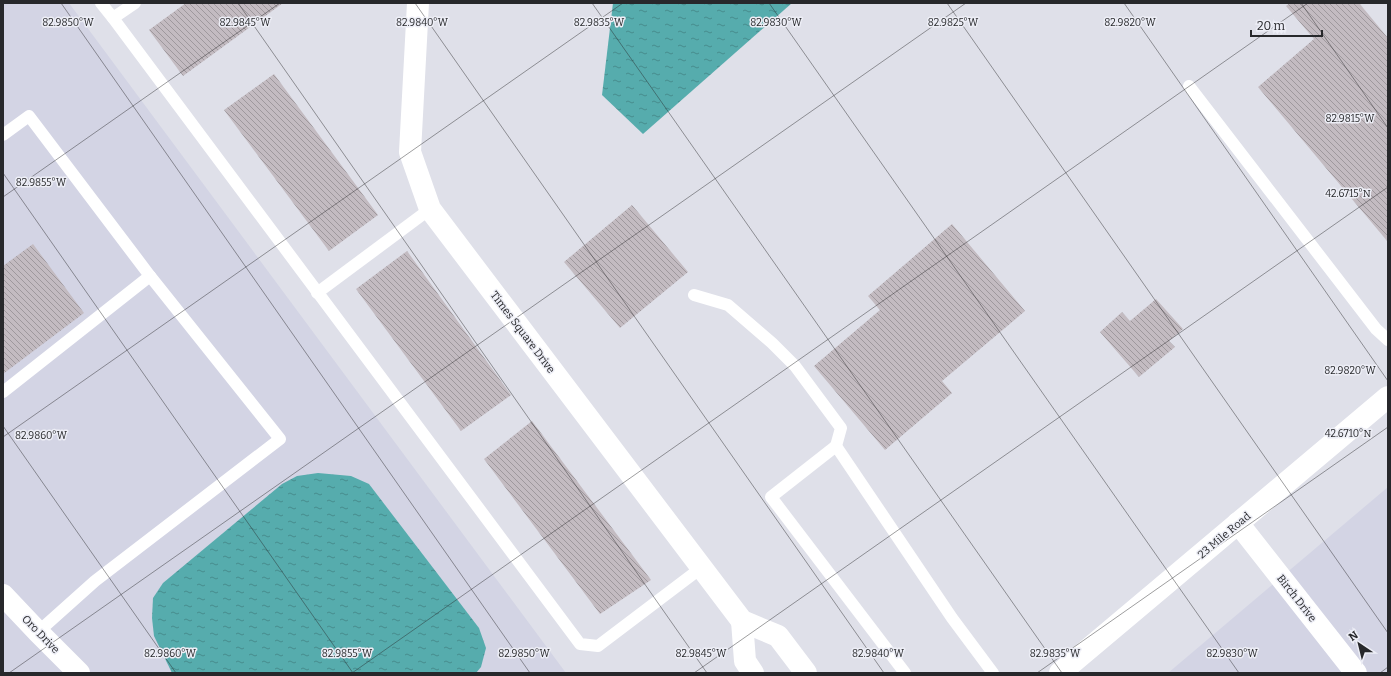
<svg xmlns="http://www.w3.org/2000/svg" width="1391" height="676" font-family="Bitter,serif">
<defs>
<pattern id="water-ripples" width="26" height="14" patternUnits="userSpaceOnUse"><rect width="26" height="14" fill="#56acad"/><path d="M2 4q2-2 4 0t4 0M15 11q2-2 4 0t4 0" fill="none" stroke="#478c8d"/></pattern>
<pattern id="building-back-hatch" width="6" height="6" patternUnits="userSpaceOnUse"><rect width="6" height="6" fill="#c3bbc1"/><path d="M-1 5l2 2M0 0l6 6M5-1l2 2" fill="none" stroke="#9e989d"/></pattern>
</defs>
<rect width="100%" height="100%" fill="#dfe0e9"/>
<!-- built -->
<g fill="#d3d4e4">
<polygon points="3,3 69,3 566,673 3,673"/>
<polygon points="1388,487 1388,673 1168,673"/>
</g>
<!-- water -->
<g fill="url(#water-ripples)">
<polygon points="613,3 792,3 643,134 602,95"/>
<polygon points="318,473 351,476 369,484 479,628 486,648 481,667 476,673 172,673 154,636 152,618 153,598 163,583 282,484 297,476"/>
</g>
<!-- building -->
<g fill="url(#building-back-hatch)">
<polygon points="186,3 283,3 183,76 149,30"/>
<polygon points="1290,3 1359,3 1388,38 1388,242 1258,87 1314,39 1286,6"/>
<polygon points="274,74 378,215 329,251 224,110"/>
<polygon points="632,205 688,272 620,328 564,262"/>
<polygon points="952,224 1025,311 942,381 952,393 885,450 814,366 880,310 868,296"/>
<polygon points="33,244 84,313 3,374 3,266"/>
<polygon points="407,251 511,395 461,431 356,289"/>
<polygon points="1156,299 1183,329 1169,341 1175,347 1139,377 1100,332 1122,312 1130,321"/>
<polygon points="532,421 651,580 600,614 484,459"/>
</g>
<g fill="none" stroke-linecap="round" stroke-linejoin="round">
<!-- service -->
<g stroke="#fff" stroke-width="12">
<polyline points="101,3 113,18 135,3"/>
<polyline points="113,18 580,644 598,646 701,568"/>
<polyline points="1189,86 1376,329 1388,340"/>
<polyline points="3,135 29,116 150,276 280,439 95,581 38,632"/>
<polyline points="317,293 430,209"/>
<polyline points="694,295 728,305 772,343 795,366 841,428 836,446"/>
<polyline points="3,392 150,276"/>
<polyline points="905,673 771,497 836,446 952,618 993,673"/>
</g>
<!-- minor -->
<g stroke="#fff" stroke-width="22">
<polyline points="418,3 410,152 430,209 742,621 778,636 806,673"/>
<polyline points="1238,523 1356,673"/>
<polyline points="3,595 38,632 79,673"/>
<polyline points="742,621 745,661 753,673"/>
</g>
<!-- secondary -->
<polyline stroke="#fff" stroke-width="22" points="1060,673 1388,397"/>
</g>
<!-- ticks -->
<path fill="none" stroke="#27282b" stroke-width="1" stroke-opacity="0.45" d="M61,3L530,673M238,3L707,673M415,3L884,673M592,3L1062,673M769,3L1239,673M947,3L1388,633M1124,3L1388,381M1301,3L1388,128M3,173L353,673M3,197L280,3M3,426L176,673M3,437L623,3M9,673L966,3M352,673L1308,3M694,673L1388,187M1037,673L1388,427M1380,673L1388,667"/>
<g text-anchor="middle" stroke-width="3" stroke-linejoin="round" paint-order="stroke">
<!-- street labels -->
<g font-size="11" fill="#27282b" stroke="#edeef6">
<text transform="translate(523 332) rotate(53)" y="4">Times Square Drive</text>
<text transform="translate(1224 535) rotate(-40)" y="4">23 Mile Road</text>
<text transform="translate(1297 598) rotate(52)" y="4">Birch Drive</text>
<text transform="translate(41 634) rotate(46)" y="4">Oro Drive</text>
</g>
</g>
<g font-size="10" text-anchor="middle" fill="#27282b" stroke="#edeef6" stroke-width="3" stroke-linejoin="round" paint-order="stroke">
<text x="68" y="26">82.9850°W</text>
<text x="245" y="26">82.9845°W</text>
<text x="422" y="26">82.9840°W</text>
<text x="599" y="26">82.9835°W</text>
<text x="776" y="26">82.9830°W</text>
<text x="953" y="26">82.9825°W</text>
<text x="1130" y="26">82.9820°W</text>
<text x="1350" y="122">82.9815°W</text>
<text x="41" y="186">82.9855°W</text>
<text x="1348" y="197">42.6715°N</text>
<text x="1350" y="374">82.9820°W</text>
<text x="1348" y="437">42.6710°N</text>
<text x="41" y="439">82.9860°W</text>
<text x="170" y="657">82.9860°W</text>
<text x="347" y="657">82.9855°W</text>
<text x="524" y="657">82.9850°W</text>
<text x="701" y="657">82.9845°W</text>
<text x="878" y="657">82.9840°W</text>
<text x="1055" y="657">82.9835°W</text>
<text x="1232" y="657">82.9830°W</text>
</g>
<!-- border -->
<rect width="1391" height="676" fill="none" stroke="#27282b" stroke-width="8"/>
<!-- north arrow -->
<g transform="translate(1359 644) rotate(325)" stroke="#edeef6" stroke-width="3" paint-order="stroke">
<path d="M0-3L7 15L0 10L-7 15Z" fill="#27282b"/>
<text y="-6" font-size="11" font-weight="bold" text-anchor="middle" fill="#27282b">N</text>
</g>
<!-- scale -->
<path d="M1251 30v6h71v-6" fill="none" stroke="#27282b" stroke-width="2"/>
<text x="1257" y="30" font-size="12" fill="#27282b" stroke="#edeef6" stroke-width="3" paint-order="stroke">20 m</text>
</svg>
